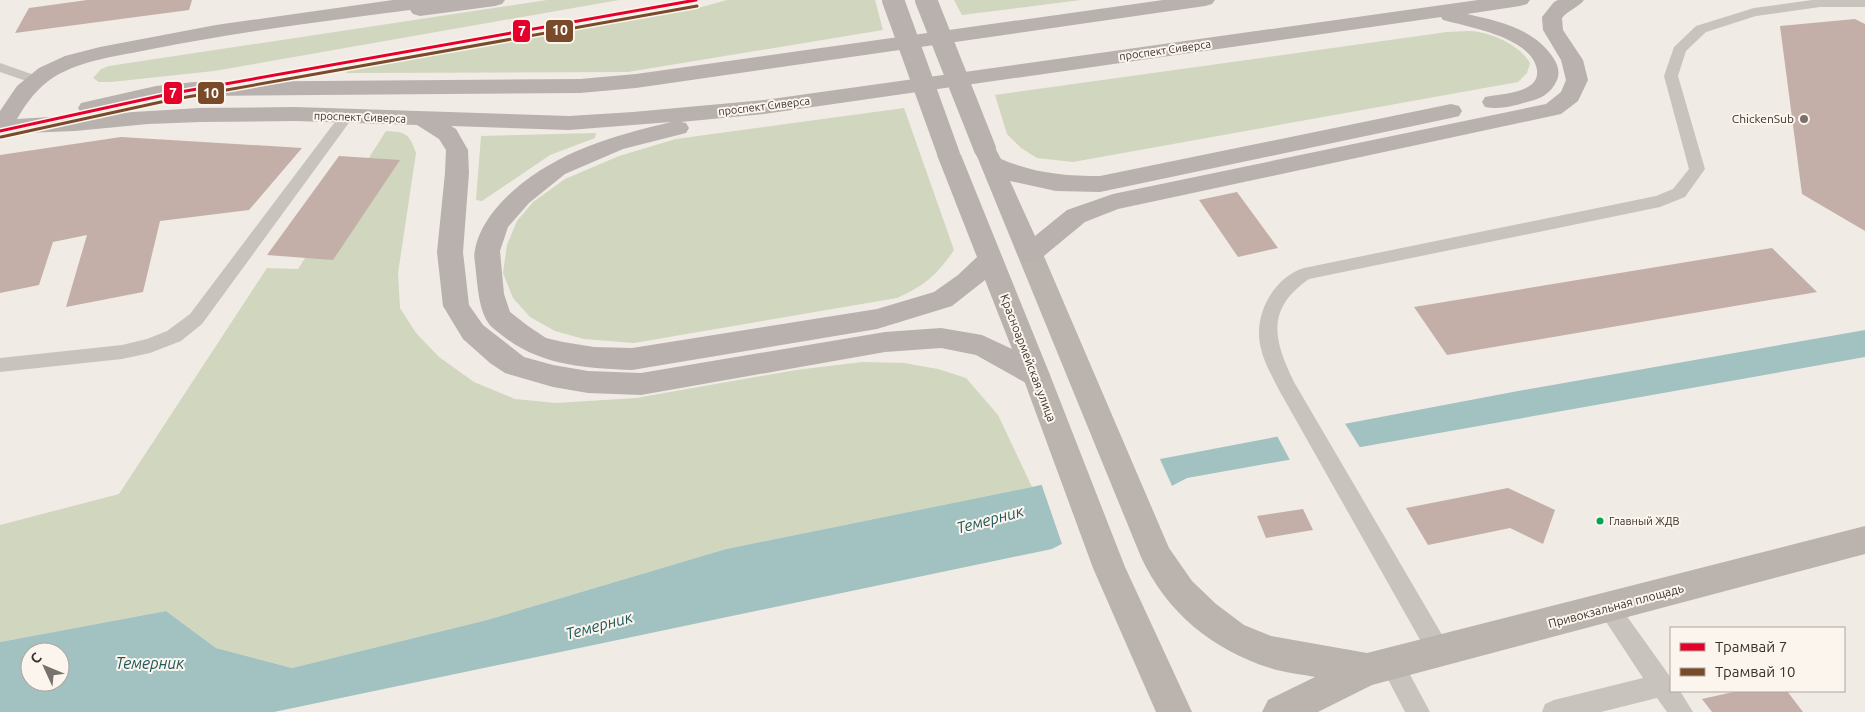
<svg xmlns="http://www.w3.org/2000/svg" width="1865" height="712" font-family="Ubuntu,sans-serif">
<rect width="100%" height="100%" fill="#f0ebe5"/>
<!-- green -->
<g fill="#d1d6bf">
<polygon points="547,0 619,0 214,71 111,82 99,82 93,78 101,69 109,66"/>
<polygon points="727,0 875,0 883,30 628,72 346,73 346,70 353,69 698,8"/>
<polygon points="954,0 1081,0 962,15"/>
<path d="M1447,32C1457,32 1469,30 1478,32C1497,35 1521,47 1530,63L1527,73L1518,82L1073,162L1037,158L1021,148L1007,134L995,95Z"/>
<path d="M904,108L954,250C936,276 925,285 897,298L634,343L584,339L555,331L530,317L513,298L503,273L507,245L517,221L533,202L565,179L619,156L676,139Z"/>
<path d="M386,131C406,132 409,133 416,153L398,273L400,308L416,333L439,357L474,382L515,399L556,403L636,398L796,370L862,362L904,363L938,369L966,378L998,415L1032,487L726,549L487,620L292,668L216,648L166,611L0,642V525L119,494L267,268L298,269Z"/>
<polygon points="596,133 595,138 550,155 482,201 476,200 481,136"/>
</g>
<!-- water -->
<path fill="#a1c2c1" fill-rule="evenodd" d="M1865,330V357L1187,478L1052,549L274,712H0V642L166,611L216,648L292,668L487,620L726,549L1032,487L1139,463L1518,391ZM30,652H60V682H30Z"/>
<!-- pier -->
<g fill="#f0ebe5">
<polygon points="1344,422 1361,449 1291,462 1276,434"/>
<polygon points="1159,457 1173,488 1063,547 1041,483"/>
</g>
<!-- building -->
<g fill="#c3afa7">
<polygon points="87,0 192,0 189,10 15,33 29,8"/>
<polygon points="1855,19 1865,24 1865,231 1802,194 1780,26"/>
<polygon points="121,137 302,148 249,210 160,221 143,292 66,307 87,235 53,242 39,285 0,293 0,155"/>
<polygon points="339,156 400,160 333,260 267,255"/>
<polygon points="1237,192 1278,248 1238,257 1199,200"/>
<polygon points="1772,248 1817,292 1447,355 1414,307"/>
<polygon points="1508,488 1555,510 1543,544 1510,528 1428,545 1406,508"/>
<polygon points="1303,509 1313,530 1266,538 1257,516"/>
<polygon points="1738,691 1787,691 1803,712 1712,712 1702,699"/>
</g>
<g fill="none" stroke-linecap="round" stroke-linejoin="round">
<!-- lane -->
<g fill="#c9c3be" fill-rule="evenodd">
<path d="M1812,0H1865V7H1820L1756,16L1706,32L1686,51L1678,76L1705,169L1685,197L1660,207L1309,279C1266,309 1273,339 1294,382L1448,645L1452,653L1448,661L1440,664L1432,661L1279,390C1272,376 1263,361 1260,344C1254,314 1274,277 1304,268L1656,196L1673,189L1689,169L1664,76L1674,47L1696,26L1754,8Z"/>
<polygon points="0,63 40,77 42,80 40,83 35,84 0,72"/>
<polygon points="346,112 351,114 354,117 351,120 202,324 181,341 150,353 122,359 0,372 0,358 122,345 147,339 167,331 190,314 341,114"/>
<polygon points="1608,597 1616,601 1671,678 1671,691 1680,691 1693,712 1667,712 1657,698 1601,712 1542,712 1545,704 1554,700 1643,678 1597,608 1600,601"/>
<polygon points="1392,653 1400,656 1430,712 1405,712 1380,664 1384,656"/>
</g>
<!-- secondary -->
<g fill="#bab3ae" fill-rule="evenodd">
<path d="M1030,245L1039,248L1043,254L1169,548L1192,581L1216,604L1244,625L1271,636L1367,653L1865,526V554L1372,685L1318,712H1262L1268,700L1315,677C1301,674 1285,673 1270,668C1213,650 1166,612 1141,557L1017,254L1021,248Z"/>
<polygon points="1036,364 1046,367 1050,375 1125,567 1192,712 1156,712 1093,568 1022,375 1026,367"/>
</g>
<!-- primary -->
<g fill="#b8b1ad" fill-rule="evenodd">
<path d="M393,0H505L502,4L495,6L420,16L413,14L410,10C324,21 238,32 152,49C119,56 84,59 54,77C37,88 27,102 17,119L200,108L295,107L569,116L633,112L764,100L1478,0H1530L1527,4L1520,6L1467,14C1499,21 1535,29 1554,59C1558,65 1560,73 1557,80C1551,94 1540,99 1527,102C1514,106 1499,110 1485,107L1482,102L1485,97C1499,94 1514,94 1526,88C1534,84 1538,79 1537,70C1532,37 1468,27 1443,20L1441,17L764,114L681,122L686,123L689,128L686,133L623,149L565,174L529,203L508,227L500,251L504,294L510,312L528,326L546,338L563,342L594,347L632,348L877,309L934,292L958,275L977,257L937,155L941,150L949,147L957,150L961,155L1050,375L1046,383L1036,386L1026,383L976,355L941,348L885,352L641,395L588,393L553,387L505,373L490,363L463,339L443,306L437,252L445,173L446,150L439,139L417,125L295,121L200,122L148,124L75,131L0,134V111L17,86L39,68L65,56L100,47L216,25ZM671,122C613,136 560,150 513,191C496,206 479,227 475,250C473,257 476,266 476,273C478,289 479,310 489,324C492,328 498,332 503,336C541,366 586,368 632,370L877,329L952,306L985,280L1012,349L982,335L941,328L885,332L641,373L588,371L553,365L524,357L483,325L469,305L463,252L469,173L468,150L456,129L451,126L569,130Z"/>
<polygon points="1163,0 1215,0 1212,4 1205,6 636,88 580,93 194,96 156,100 89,115 81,113 78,108 81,103 156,86 194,82 580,79 636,74"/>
<path d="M1558,0H1584C1578,8 1568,10 1562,18L1563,30L1583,60L1588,80L1578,101L1561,114L1118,209L1085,222L1039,260L1030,263L1021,260L1017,254L974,149L977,144L985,142L993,144L1001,159C1034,173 1064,176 1100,176L1451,104L1459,106L1462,111L1459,116L1451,118L1100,192L1056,191L1010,181L1035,236L1067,210L1113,194L1546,104L1561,92L1566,80L1561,60L1543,30L1542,17L1554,2Z"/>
</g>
<!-- primary-bridge -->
<g stroke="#b8b1ad" stroke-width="22">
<polyline points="893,0 949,155"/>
<polyline points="926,0 985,149"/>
</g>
<defs>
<polyline id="tram-1" points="0,131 169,94 696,0"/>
<polyline id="tram-2" points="1,137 170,100 697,6"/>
</defs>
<!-- tram-1 casing -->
<use href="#tram-1" stroke="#fbf5ee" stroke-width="6"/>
<!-- tram-2 casing -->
<use href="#tram-2" stroke="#fbf5ee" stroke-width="6"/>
<!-- tram-1 -->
<use href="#tram-1" stroke="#e4002b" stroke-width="3"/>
<!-- tram-2 -->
<use href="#tram-2" stroke="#7a4b2a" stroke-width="3"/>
</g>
<!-- markers -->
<circle fill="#7a716c" stroke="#fbf5ee" stroke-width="2" cx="1804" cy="119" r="5"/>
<circle fill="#00a651" stroke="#fbf5ee" stroke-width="2" cx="1600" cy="521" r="4.5"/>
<g text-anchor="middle" stroke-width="4" stroke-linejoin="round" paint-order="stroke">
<!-- far-street labels -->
<g font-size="11" fill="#3b302b" stroke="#fbf5ee">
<text transform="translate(1165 50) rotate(-8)" y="4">проспект Сиверса</text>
<text transform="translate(764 106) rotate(-7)" y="4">проспект Сиверса</text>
<text transform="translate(360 117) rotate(2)" y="4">проспект Сиверса</text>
</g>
<!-- bus labels -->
<g font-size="11" fill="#3b302b" stroke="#fbf5ee" text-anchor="start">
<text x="1609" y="525">Главный ЖДВ</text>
</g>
<!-- poi labels -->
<g font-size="12" fill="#3b302b" stroke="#fbf5ee" text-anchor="end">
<text x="1794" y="123">ChickenSub</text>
</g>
<!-- street labels -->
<g font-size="12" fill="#3b302b" stroke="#fbf5ee">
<text transform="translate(1028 358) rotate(69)" y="4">Красноармейская улица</text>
<text transform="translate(1616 606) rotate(-15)" y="4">Привокзальная площадь</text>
</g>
<!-- near-water labels -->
<g font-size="16" font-style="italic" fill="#1f5a5e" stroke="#fbf5ee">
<text transform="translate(990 519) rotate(-15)" y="6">Темерник</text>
<text transform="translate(599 625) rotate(-15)" y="6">Темерник</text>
<text x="150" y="669">Темерник</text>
</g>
</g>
<g stroke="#fbf5ee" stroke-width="2">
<rect x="545" y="19" width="29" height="24" rx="5" fill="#7a4b2a"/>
<rect x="512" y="19" width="19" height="24" rx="5" fill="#e4002b"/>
<rect x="197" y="81" width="28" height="24" rx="5" fill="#7a4b2a"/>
<rect x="163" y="81" width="20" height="24" rx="5" fill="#e4002b"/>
</g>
<g font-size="14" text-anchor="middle" font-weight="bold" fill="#fff">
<text x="560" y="35">10</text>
<text x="522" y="36">7</text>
<text x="211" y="98">10</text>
<text x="173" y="98">7</text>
</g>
<!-- legend -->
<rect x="1670" y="627" width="175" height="65" fill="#fbf5ee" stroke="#aea6a0"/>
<rect x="1680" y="643" width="25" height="8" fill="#e4002b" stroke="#aea6a0"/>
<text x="1715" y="652" font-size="15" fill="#3b302b">Трамвай 7</text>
<rect x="1680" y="668" width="25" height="8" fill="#7a4b2a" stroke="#aea6a0"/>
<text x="1715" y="677" font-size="15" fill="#3b302b">Трамвай 10</text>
<!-- north arrow -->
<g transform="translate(45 667) rotate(314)"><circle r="24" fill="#fbf5ee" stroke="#aea6a0"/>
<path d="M0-4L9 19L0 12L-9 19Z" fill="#7a716c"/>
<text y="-8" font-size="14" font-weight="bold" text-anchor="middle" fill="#3b302b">С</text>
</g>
</svg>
